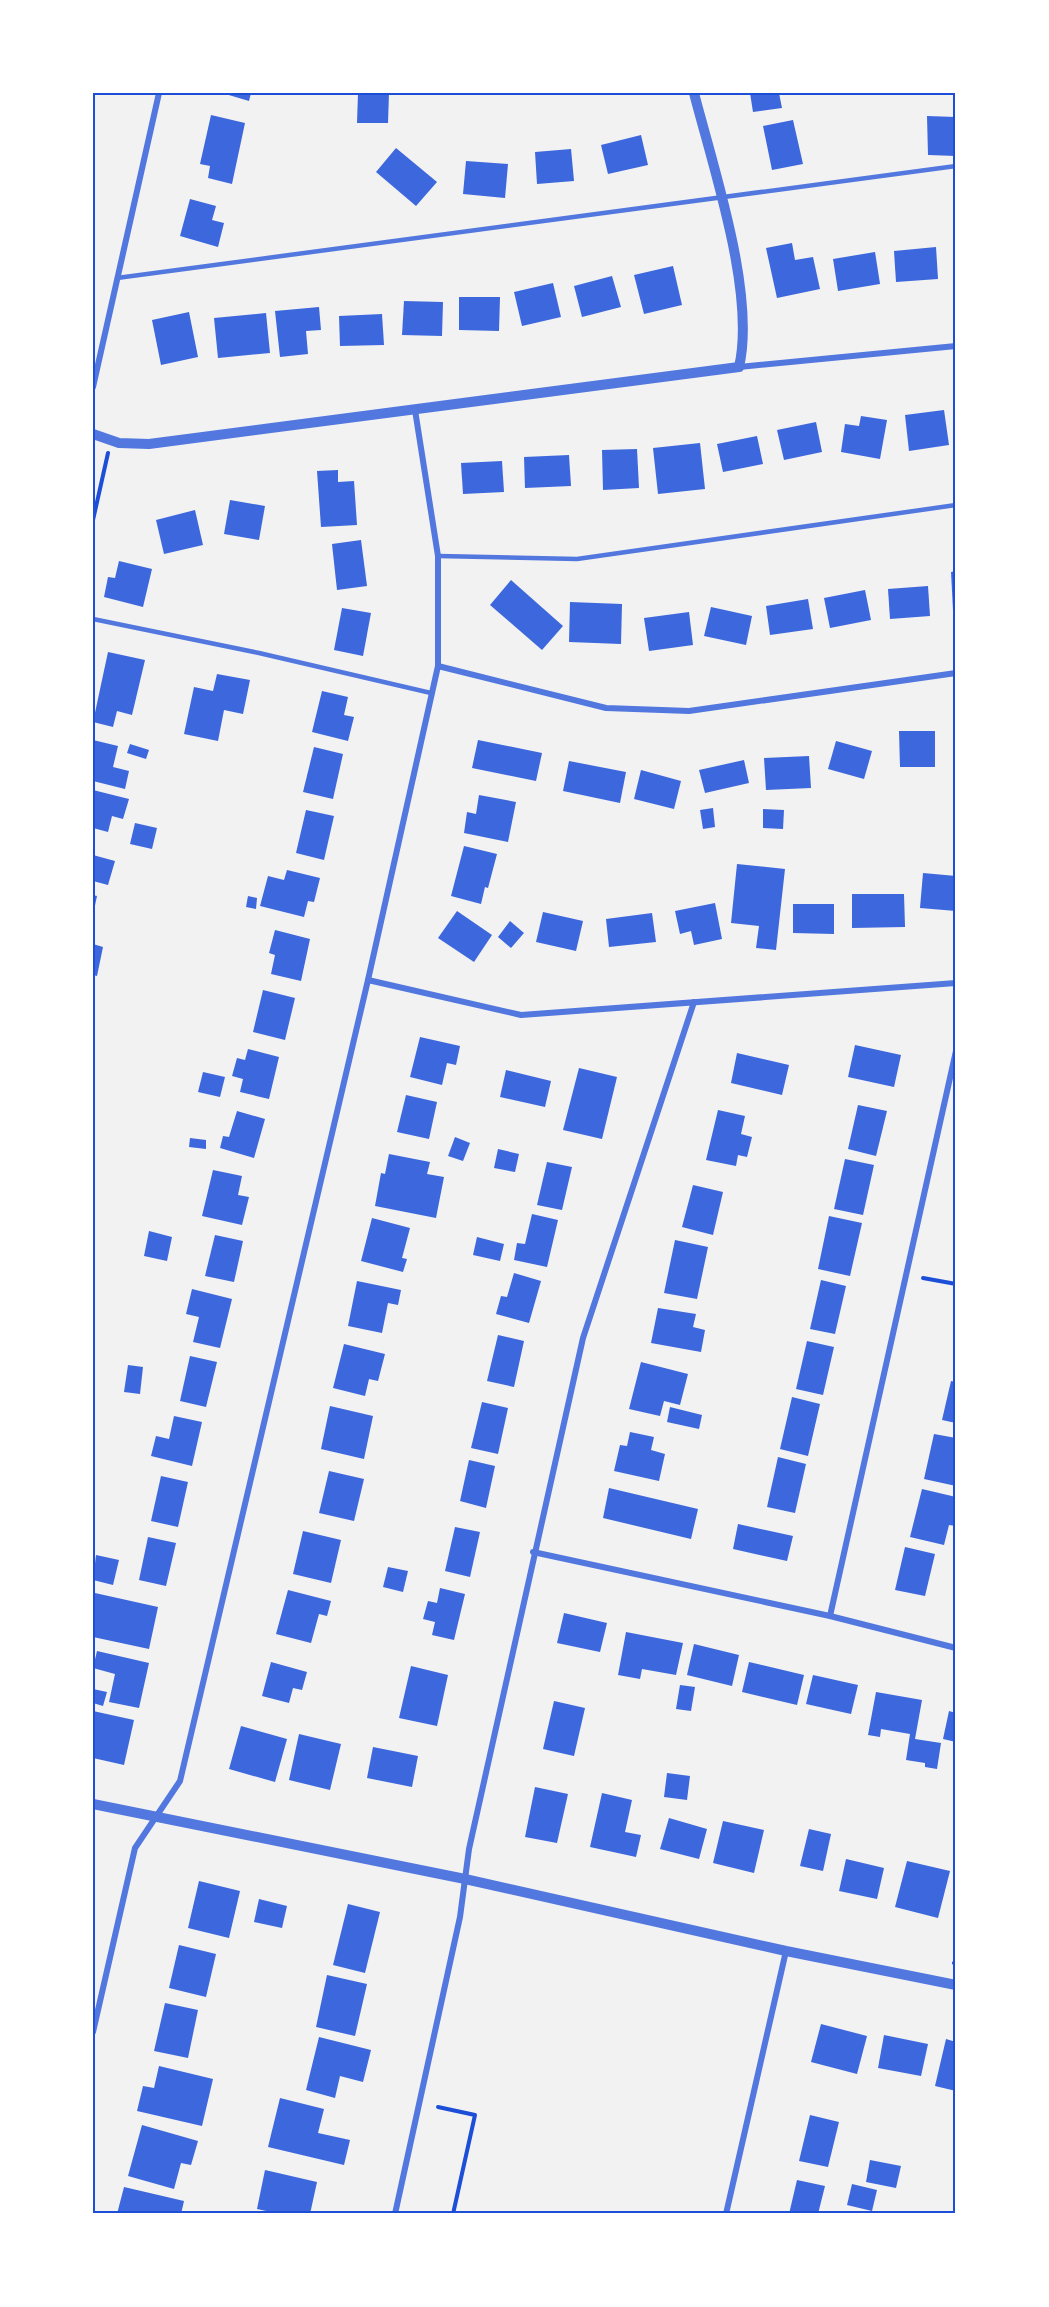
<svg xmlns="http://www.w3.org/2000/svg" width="1049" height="2307" font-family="'Public Sans',sans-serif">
<rect width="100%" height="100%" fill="#f2f2f2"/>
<!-- building -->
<g fill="#3d67dc">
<polygon points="222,93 251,93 249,101"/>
<polygon points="358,93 389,93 388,123 357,123"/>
<polygon points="750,93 779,93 782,108 753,112"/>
<polygon points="211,115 245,123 232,184 208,178 210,166 200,164"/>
<polygon points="927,116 956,117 956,156 928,155"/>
<polygon points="793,120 803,164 772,170 763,126"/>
<polygon points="641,135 648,165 608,174 601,145"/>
<polygon points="396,148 437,182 416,206 376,172"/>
<polygon points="571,149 574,181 537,184 535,152"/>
<polygon points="466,161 508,164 505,198 463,194"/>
<polygon points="190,199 216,206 212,220 224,223 218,247 180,236"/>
<polygon points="792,243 795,260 813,257 820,289 777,298 766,248"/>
<polygon points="936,247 938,279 896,282 894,251"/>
<polygon points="875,252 880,284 838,291 833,259"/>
<polygon points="673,266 682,305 644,314 634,275"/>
<polygon points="612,276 621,307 582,317 574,286"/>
<polygon points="553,283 561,317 522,326 514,292"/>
<polygon points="459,297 500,297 499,331 459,330"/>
<polygon points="404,301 443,302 442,336 402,335"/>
<polygon points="319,307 321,330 306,331 308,354 280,357 275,311"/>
<polygon points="189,312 198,357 161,365 152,320"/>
<polygon points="266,313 270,353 218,358 214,318"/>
<polygon points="382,314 384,345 340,346 339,316"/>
<polygon points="944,410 949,445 909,451 905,415"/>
<polygon points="861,416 887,420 880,459 841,452 845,424 859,426"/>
<polygon points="816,422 822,452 784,460 777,430"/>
<polygon points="757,436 763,464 723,472 717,444"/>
<polygon points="700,443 705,489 658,494 653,448"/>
<polygon points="637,449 639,488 603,490 602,450"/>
<polygon points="569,455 571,486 525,488 524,457"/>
<polygon points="502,461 504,492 463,494 461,463"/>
<polygon points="338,470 338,482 354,481 357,525 321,527 317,471"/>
<polygon points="230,500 265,506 259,540 224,534"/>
<polygon points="195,510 203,545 164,554 156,520"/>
<polygon points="361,540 367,586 337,590 332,544"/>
<polygon points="119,561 152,569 143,607 104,597 108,577 115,578"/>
<polygon points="956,571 956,610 953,610 951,572"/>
<polygon points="511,580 563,626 542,650 490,605"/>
<polygon points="928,586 930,616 890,619 888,589"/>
<polygon points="865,590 871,620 830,628 824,598"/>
<polygon points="808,599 813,629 770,635 766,606"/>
<polygon points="570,602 622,604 621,644 569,642"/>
<polygon points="711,607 752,616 746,645 704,636"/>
<polygon points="342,608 371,613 363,656 334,650"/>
<polygon points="689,612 693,645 649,651 644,618"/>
<polygon points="108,652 145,660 132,715 117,711 113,727 93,722"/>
<polygon points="217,674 250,680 243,714 224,710 218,741 184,734 194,687 213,691"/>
<polygon points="322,691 348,697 344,715 354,717 348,741 312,732"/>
<polygon points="899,731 935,731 935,767 900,767"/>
<polygon points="93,740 118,746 113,767 129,771 125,789 93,781"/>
<polygon points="478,740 542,753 536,781 472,768"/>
<polygon points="836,741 872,751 864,779 828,769"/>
<polygon points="130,744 149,750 146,759 127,753"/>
<polygon points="314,747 343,754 333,799 303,792"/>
<polygon points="809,756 811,788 766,790 764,758"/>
<polygon points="744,760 749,783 705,793 699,770"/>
<polygon points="569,761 626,772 620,803 563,791"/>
<polygon points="641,770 681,781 674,809 634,799"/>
<polygon points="93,790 129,799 123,819 112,816 108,832 93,828"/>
<polygon points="479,795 516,802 508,842 464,833 467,812 476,814"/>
<polygon points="713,808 715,827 703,829 700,810"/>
<polygon points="763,809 784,810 783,829 763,828"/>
<polygon points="306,810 334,816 324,860 296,853"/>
<polygon points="135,823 157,828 152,849 130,844"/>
<polygon points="464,846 497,854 488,888 485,887 481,904 451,896"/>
<polygon points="93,855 115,861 108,885 93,881"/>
<polygon points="737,864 785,869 776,950 756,948 759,926 731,923"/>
<polygon points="287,870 320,878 314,902 308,901 304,917 260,906 268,876 284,880"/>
<polygon points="923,873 956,876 956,911 920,908"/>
<polygon points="852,894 904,894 905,927 852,928"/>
<polygon points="93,895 97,896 94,910 93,910"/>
<polygon points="248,896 257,898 256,909 246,907"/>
<polygon points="715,903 722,939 694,945 691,931 680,934 675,911"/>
<polygon points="793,904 834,904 834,934 793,933"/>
<polygon points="457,911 492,935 474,962 438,938"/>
<polygon points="543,912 583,921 576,951 536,942"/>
<polygon points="652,913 656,942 609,947 606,919"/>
<polygon points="510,921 524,933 511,948 498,937"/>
<polygon points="275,930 310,939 301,981 271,974 275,955 269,953"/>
<polygon points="93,944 103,947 97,976 93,975"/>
<polygon points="263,990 295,998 285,1040 253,1032"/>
<polygon points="420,1037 460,1046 456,1065 447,1063 442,1085 410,1077"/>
<polygon points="855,1045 901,1055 894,1087 848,1077"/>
<polygon points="248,1049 279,1057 269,1099 240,1092 243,1079 232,1076 237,1058 245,1060"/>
<polygon points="737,1053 789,1065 782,1095 731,1083"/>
<polygon points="579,1068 617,1077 602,1139 563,1130"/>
<polygon points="506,1070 551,1081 545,1107 500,1097"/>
<polygon points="203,1072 225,1077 220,1097 198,1092"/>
<polygon points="406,1095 437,1102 429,1139 397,1132"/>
<polygon points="858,1105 887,1111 876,1156 848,1149"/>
<polygon points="718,1110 745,1116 741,1134 752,1137 747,1157 738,1155 736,1166 706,1160"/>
<polygon points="237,1111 265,1119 254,1158 220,1148 223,1136 229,1137"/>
<polygon points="455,1137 470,1143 463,1161 448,1156"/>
<polygon points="190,1138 206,1140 206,1149 189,1147"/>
<polygon points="498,1149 519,1154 515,1172 494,1168"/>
<polygon points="389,1154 430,1162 427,1174 444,1177 436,1218 375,1206 381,1173 385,1174"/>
<polygon points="845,1159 874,1165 863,1215 834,1209"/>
<polygon points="547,1162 572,1167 562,1210 537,1205"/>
<polygon points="213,1170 242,1176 238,1195 249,1197 242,1225 202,1216"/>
<polygon points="693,1185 723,1192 713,1235 682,1227"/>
<polygon points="532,1214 558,1220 547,1267 514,1260 517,1243 525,1244"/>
<polygon points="829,1216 862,1223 850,1276 818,1269"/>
<polygon points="372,1218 410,1228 402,1258 407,1259 403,1272 361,1261"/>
<polygon points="149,1231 172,1237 167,1261 144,1256"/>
<polygon points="215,1235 243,1241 234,1282 205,1276"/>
<polygon points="477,1237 504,1244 500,1261 473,1255"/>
<polygon points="675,1240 708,1247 697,1299 664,1293"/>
<polygon points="514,1273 541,1281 529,1323 496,1314 501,1296 507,1297"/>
<polygon points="821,1280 846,1286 835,1334 810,1329"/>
<polygon points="357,1281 401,1290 398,1305 388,1303 382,1333 348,1326"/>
<polygon points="192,1289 232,1299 220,1348 193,1342 199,1317 186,1314"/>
<polygon points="658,1308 696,1314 693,1327 705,1330 701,1352 651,1343"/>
<polygon points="498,1335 524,1341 514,1387 487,1381"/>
<polygon points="807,1341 834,1347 823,1395 796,1389"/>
<polygon points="344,1344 385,1354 378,1381 369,1379 365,1396 333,1388"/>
<polygon points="190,1356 217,1362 206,1407 180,1401"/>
<polygon points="641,1362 688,1374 680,1405 664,1401 660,1416 629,1409"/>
<polygon points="128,1365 143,1367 140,1394 124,1392"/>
<polygon points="951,1381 956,1382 956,1423 942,1420"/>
<polygon points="792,1397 820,1404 808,1456 780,1449"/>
<polygon points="482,1402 508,1408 498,1454 471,1448"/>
<polygon points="330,1406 373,1416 364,1459 321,1449"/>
<polygon points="670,1407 702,1415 699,1429 667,1422"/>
<polygon points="174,1416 202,1422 192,1466 151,1456 156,1436 169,1439"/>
<polygon points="630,1432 654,1437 651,1450 665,1454 659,1481 614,1471 620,1445 627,1446"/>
<polygon points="934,1434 956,1438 956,1486 924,1479"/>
<polygon points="778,1457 806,1464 795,1513 767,1507"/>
<polygon points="469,1460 495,1466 486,1508 460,1501"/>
<polygon points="329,1471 364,1479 354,1521 319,1513"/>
<polygon points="161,1476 188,1482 178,1527 151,1521"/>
<polygon points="609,1488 698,1509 691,1539 603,1518"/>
<polygon points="922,1489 956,1497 956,1526 949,1525 944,1545 910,1537"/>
<polygon points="738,1524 793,1536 787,1561 733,1549"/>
<polygon points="455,1527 480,1532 470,1577 445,1571"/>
<polygon points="303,1531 341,1540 331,1583 293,1574"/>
<polygon points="148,1537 176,1543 166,1586 139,1580"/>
<polygon points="905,1547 935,1554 925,1596 895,1590"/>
<polygon points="96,1555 119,1560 113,1585 93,1580"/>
<polygon points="388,1567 408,1571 403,1592 383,1587"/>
<polygon points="440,1588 465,1594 454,1640 432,1635 435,1622 423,1619 428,1601 437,1603"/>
<polygon points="288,1590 331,1601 327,1616 319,1614 311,1643 276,1634"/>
<polygon points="95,1593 158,1607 149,1649 93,1637"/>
<polygon points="564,1613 607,1623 600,1652 557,1643"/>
<polygon points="626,1632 683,1643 676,1675 642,1669 640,1679 618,1675"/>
<polygon points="694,1644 739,1655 732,1686 687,1675"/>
<polygon points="97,1651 149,1663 139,1708 109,1702 115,1674 93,1668"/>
<polygon points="271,1662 307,1672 302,1690 293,1688 289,1703 262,1696"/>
<polygon points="749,1662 804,1675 797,1705 742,1692"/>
<polygon points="411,1666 448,1675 437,1726 399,1718"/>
<polygon points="813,1675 858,1685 851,1714 806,1704"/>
<polygon points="680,1685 695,1687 691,1711 676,1709"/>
<polygon points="93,1689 107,1692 103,1706 93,1703"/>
<polygon points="876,1692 922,1700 915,1739 941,1743 937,1769 925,1767 925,1763 906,1760 910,1734 881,1729 880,1737 868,1735"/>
<polygon points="554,1701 585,1708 574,1756 543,1749"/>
<polygon points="93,1711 134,1720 124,1765 93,1758"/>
<polygon points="949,1711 956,1713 956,1742 943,1739"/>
<polygon points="241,1726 287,1739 275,1782 229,1769"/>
<polygon points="299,1734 341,1744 330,1790 289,1780"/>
<polygon points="373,1747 418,1756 412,1787 367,1778"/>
<polygon points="667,1773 690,1776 687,1800 664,1797"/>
<polygon points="535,1787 568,1794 557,1843 525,1837"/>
<polygon points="602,1793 632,1800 625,1832 641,1835 636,1857 590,1847"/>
<polygon points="669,1818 707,1829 699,1859 660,1849"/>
<polygon points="723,1821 764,1830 754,1873 713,1863"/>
<polygon points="809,1829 831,1834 823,1871 800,1866"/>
<polygon points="846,1859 884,1868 877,1899 839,1891"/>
<polygon points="907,1861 950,1871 938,1918 895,1907"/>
<polygon points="199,1881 240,1891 229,1938 188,1928"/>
<polygon points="259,1899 287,1906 282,1928 254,1922"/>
<polygon points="348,1904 380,1912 365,1973 333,1965"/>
<polygon points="179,1945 216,1954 206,1997 169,1988"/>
<polygon points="327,1975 367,1984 355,2036 316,2027"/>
<polygon points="165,2003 198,2010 188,2058 154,2051"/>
<polygon points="821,2024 867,2036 857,2074 811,2062"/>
<polygon points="884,2035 928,2044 921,2076 878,2068"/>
<polygon points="319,2037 371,2050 363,2082 340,2076 335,2098 306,2090"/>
<polygon points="946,2039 956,2042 956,2091 935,2086"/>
<polygon points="159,2066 213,2079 202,2126 137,2111 143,2086 154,2088"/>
<polygon points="280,2098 324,2109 318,2133 350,2140 344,2165 268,2147"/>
<polygon points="810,2115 839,2122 828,2167 799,2161"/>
<polygon points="142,2125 198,2141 191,2165 181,2163 174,2189 128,2176"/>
<polygon points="870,2160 901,2166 896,2188 866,2182"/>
<polygon points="265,2170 317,2182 310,2214 280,2214 257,2209"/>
<polygon points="797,2180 825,2186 818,2214 789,2214"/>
<polygon points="852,2184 877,2190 872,2211 847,2205"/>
<polygon points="124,2187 184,2201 181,2214 117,2214"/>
</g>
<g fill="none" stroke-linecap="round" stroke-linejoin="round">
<!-- path -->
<g stroke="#1d4ed8" stroke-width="4">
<polyline points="93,520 108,453"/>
<polyline points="923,1278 956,1284"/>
<polyline points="954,1963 956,1960"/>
<polyline points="438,2107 475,2115 453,2214"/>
</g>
<!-- service -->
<g stroke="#5277de" stroke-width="4.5">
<polyline points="117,278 956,166"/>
<polyline points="438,556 577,559 956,505"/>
<polyline points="93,619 259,653 431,693"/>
</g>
<!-- minor -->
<g stroke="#5277de" stroke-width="6">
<polyline points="739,367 956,346"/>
<polyline points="93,387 159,93"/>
<polyline points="438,666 606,708 689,711 956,673"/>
<polyline points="368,980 521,1015 956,983"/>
<polyline points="533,1552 830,1616 956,1648"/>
<polyline points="830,1616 956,1051"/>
<polyline points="93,2032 135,1848 180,1781 368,980 438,666 438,556 415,410"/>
<polyline points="395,2214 460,1917 469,1849 583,1338 694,1002"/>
<polyline points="726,2214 786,1951"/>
</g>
<!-- tertiary -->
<g stroke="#5277de" stroke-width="10">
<path d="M93,434L119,443L149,444L739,367C756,294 713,167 694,93"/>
<polyline points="93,1804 465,1879 786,1951 956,1985"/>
</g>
</g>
<!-- border -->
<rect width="1049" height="2307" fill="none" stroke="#ffffff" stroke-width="189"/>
<rect x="94" y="94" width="860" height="2118" fill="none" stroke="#1d4ed8" stroke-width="2"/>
</svg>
